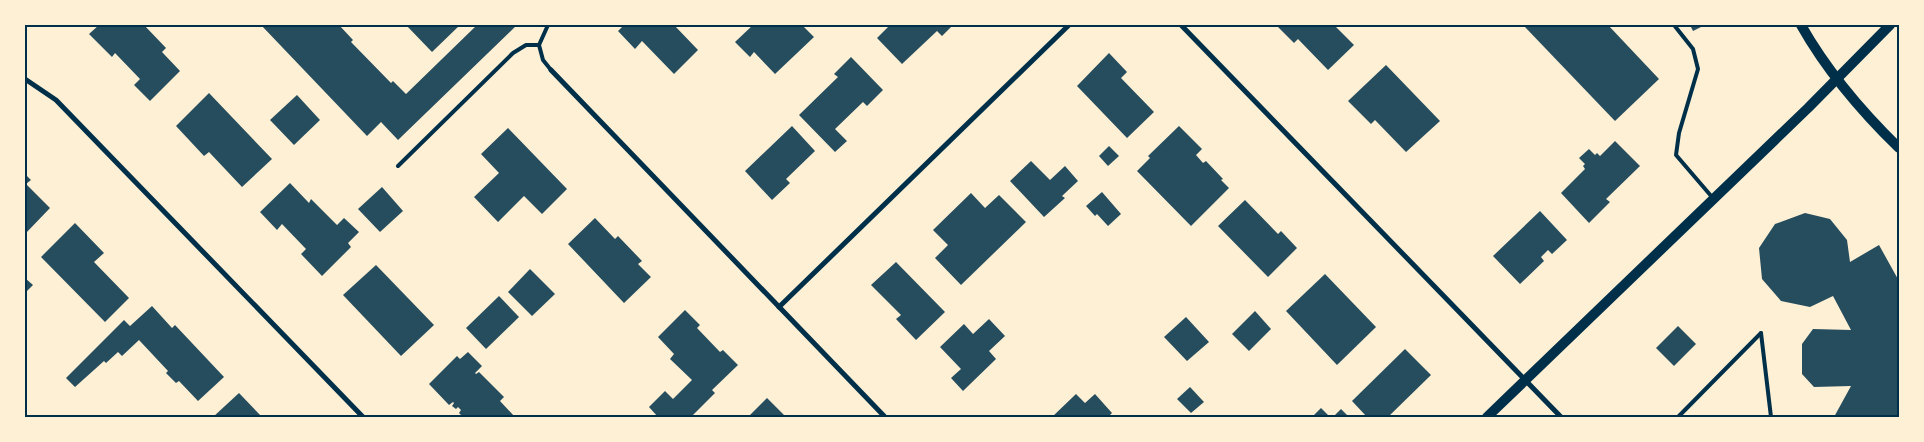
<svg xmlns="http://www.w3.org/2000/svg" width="1924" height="442" font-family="'Varela Round',sans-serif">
<rect width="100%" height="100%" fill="#fdf0d5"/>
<!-- building -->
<g fill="#264d5e">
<polygon points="99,25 144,25 166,48 162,52 180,71 150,101 134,85 140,79 115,53 112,57 89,34"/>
<polygon points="261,25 339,25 353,40 351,42 391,83 393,81 406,94 477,25 517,25 398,140 381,122 367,136"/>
<polygon points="406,25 460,25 432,52"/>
<polygon points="624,25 674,25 698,50 674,74 642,41 635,49 618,31"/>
<polygon points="753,25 802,25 814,37 775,74 754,52 750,57 735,42"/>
<polygon points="890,25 953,25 942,36 937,31 902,64 877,38"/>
<polygon points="1276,25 1334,25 1354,45 1328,70 1298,39 1294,43"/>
<polygon points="1523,25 1608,25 1659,79 1615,121"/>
<polygon points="1690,25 1705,25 1693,31"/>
<polygon points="1109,53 1127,72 1121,78 1154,112 1127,138 1077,86"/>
<polygon points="851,57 883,90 867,106 863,102 835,129 847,141 835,152 799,115 838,77 834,74"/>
<polygon points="1386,65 1440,121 1406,152 1375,120 1371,124 1348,101"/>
<polygon points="209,93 272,159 242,187 209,152 204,156 176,126"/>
<polygon points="297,95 320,120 294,145 270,120"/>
<polygon points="792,126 815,151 786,179 790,183 772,200 745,171"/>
<polygon points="1179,126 1202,149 1196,155 1203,163 1206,161 1223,179 1221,180 1229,188 1191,226 1137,171 1150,158 1148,156"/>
<polygon points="508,128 567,189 542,214 524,196 498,222 474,197 499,173 481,154"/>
<polygon points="1615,141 1640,166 1606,199 1610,202 1589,223 1561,193 1585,169 1583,166 1585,164 1579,158 1589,149 1595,155 1597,153 1600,156"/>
<polygon points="1109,146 1119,156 1108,166 1099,156"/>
<polygon points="1031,161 1050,180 1065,166 1078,181 1062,196 1065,198 1044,217 1010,181"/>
<polygon points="25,174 31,180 26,184 50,208 26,233"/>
<polygon points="290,183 309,203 311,199 337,225 344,218 359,232 348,243 351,247 322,276 301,254 306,249 282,224 277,230 260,212"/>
<polygon points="382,187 403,211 380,232 358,209"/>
<polygon points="1102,192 1121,214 1108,226 1097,214 1095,216 1086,206"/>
<polygon points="971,193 985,208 999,195 1026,222 961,285 935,258 948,245 933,230"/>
<polygon points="1245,200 1278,234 1281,231 1297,248 1268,277 1218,226"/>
<polygon points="1540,211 1567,240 1552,254 1548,250 1541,257 1544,261 1520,284 1493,256"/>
<polygon points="1805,213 1830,219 1847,240 1850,262 1879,245 1899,281 1899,417 1834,417 1851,386 1814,387 1802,374 1802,344 1813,329 1851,330 1833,296 1810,307 1781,301 1762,279 1759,248 1775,224"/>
<polygon points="595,218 615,239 618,236 642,261 638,264 651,277 624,303 568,244"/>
<polygon points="75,223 104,253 94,262 129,298 105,322 41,257"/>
<polygon points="896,262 945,312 916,340 896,319 901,315 871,285"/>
<polygon points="376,265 434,325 401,356 343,295"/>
<polygon points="530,269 555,294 532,316 508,292"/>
<polygon points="1325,274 1376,327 1337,365 1286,311"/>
<polygon points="25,278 33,285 25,293"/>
<polygon points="499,296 519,317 486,349 466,328"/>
<polygon points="152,306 172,328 175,325 224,377 198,401 179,381 176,383 166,373 168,371 139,340 122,356 118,352 106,363 104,361 75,387 66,378 124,320 130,326"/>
<polygon points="685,310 700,325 697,328 720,352 723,350 738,365 712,390 715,393 691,417 658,417 649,407 665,391 673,399 692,380 670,359 674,354 658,337"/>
<polygon points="1255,311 1271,329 1249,351 1232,334"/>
<polygon points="1186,317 1209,342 1187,361 1164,337"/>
<polygon points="989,319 1005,336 989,351 996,359 963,391 951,378 961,369 940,347 964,324 973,334"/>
<polygon points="1678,326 1696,344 1674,366 1656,348"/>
<polygon points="1405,349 1431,375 1388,417 1367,417 1352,401"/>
<polygon points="468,352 482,366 475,373 476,374 479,372 504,397 500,401 515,417 463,417 459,413 461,410 458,407 456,409 452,406 454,403 453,402 449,405 429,384 457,356 460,359"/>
<polygon points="1190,387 1204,402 1191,413 1177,399"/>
<polygon points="239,393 262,417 213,417"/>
<polygon points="1076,394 1085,403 1095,394 1112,413 1108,417 1052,417"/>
<polygon points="767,398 784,415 782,417 748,417"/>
<polygon points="1321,408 1330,417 1312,417"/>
<polygon points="1341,409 1349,417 1333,417"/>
</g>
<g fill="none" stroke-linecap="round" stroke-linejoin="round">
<!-- service -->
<g stroke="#003049" stroke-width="4">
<polyline points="548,25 539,45 543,60 551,70"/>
<polyline points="1674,25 1693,49 1698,69 1679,133 1676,155 1712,197"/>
<polyline points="398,166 513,53 526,45 539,45"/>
<polyline points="1761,333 1771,417"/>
<polyline points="1678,417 1761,333"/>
</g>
<!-- minor -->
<g stroke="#003049" stroke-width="5">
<polyline points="1181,25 1561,417"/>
<polyline points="551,70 885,417"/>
<polyline points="25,79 56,100 363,417"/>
<polyline points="779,307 1069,25"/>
</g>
<!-- secondary -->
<g stroke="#003049" stroke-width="10">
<path d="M1801,25C1827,71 1862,112 1899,148"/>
<polyline points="1487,417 1808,108 1890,25"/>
</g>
</g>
<!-- border -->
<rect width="1924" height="442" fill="none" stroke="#fdf0d5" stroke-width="52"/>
<rect x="26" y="26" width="1872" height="390" fill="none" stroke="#003049" stroke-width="2"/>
</svg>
